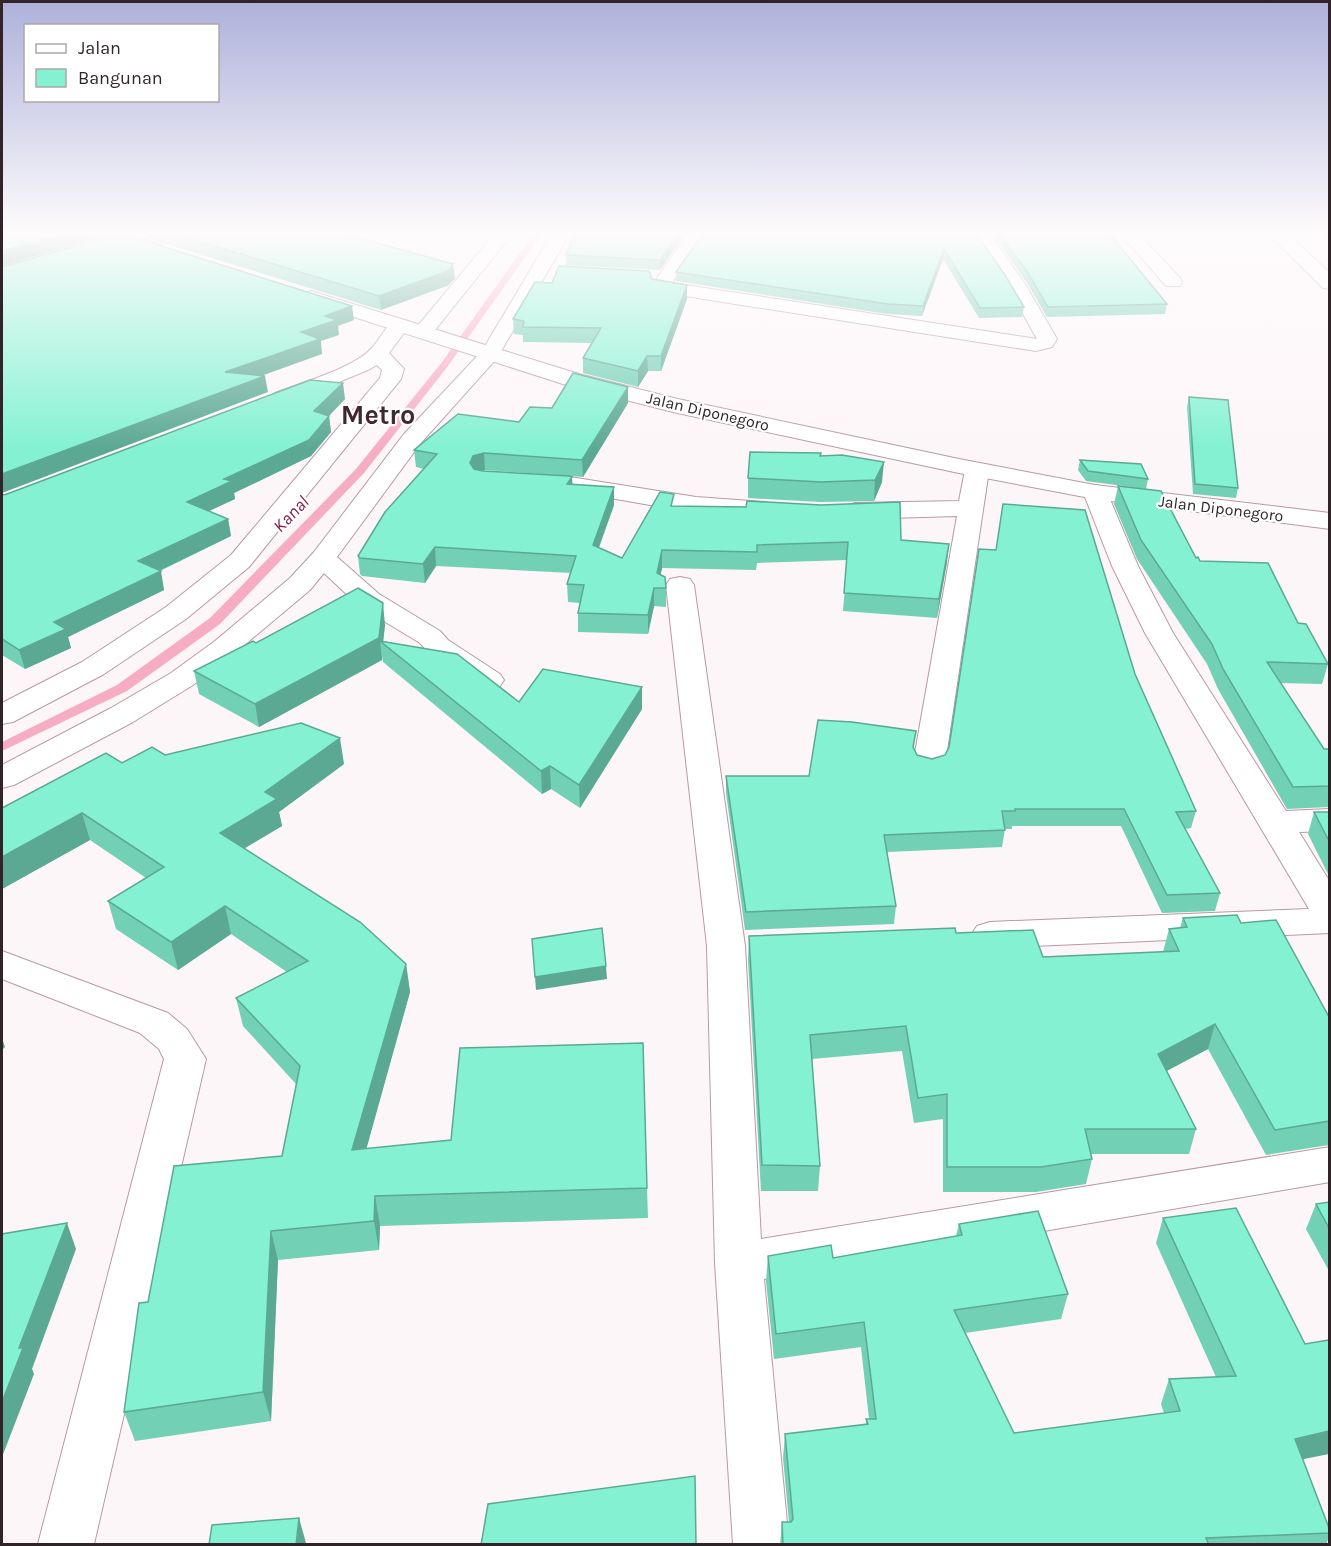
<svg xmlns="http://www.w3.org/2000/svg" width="1331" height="1546" font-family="Karla,sans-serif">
<rect width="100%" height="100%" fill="#fdf6f8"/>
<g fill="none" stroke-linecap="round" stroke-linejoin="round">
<!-- stream -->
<polygon fill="#f6adc4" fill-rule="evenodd" points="535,232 543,232 448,366 364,473 220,624 127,691 2,751 2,742 117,685 210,618 356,469 442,362"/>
<defs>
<g id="street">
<polygon points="128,232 155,232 152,236 2,279 2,268"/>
<polygon points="496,232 514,232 430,336 416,336 413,332 416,328"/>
<polygon points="553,232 571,232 497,358 420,444 337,557 379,594 440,631 448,640 500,674 504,680 500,686 489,689 478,686 428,652 420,643 359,606 324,573 310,590 235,653 193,685 133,722 14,785 2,788 2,765 111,708 171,673 215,641 290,578 314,552 404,434 482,351"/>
<polygon points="689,232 707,232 672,283 1037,339 1006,284 970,232 988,232 1025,284 1057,339 1052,347 1036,351 653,291 651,287"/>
<polygon points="1119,232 1137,232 1180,278 1182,282 1180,286 1166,286"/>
<polygon points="1266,232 1285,232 1330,273 1330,289 1323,288"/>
<path d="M400,319L407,321L410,325L389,353L404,369L401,379L249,567L186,619L104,674L13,722L2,724V703L82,662L166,607L231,555L380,378L382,370L377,365L368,370L283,405L275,403L272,398L275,393C301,383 354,368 372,348C381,338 387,322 400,319Z"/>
<polygon points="977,463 986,465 989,470 945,764 941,771 929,774 917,771 913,764 957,516 855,519 846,516 842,511 846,506 855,503 959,501 965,470 968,465"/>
<polygon points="527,475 570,477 696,497 765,502 774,505 778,510 774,515 765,518 696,513 570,491 518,487 515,482 518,477"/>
<polygon points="1095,485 1104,487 1107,492 1138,566 1173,633 1286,811 1330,809 1330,831 1299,832 1330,882 1330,933 990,948 977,944 971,935 977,926 990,922 1309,909 1145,633 1112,566 1083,492 1086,487"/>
<polygon points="680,577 690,579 694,585 745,946 761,1239 1330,1147 1330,1182 764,1279 789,1544 733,1544 715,1263 707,946 666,585 670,579"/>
<polygon points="2,951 168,1013 187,1029 206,1059 94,1544 38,1544 164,1059 159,1049 140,1033 2,979"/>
</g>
<g id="secondary">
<polygon points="94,232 120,232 162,245 165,249 162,253 156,254 97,236"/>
<polygon points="311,291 579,374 678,399 959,459 1095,485 1330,513 1330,529 1095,499 959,473 677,413 563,384 304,301 301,297 304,293"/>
</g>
</defs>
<!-- street casing -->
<use href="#street" stroke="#b999a2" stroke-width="2"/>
<!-- secondary casing -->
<use href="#secondary" stroke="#b999a2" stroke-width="2"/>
<!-- street -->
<use href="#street" fill="#fff" fill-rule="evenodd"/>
<!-- secondary -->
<use href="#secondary" fill="#fff" fill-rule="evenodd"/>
</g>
<!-- wall -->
<g fill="#72d0b5">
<polygon points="149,232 338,232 455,278 449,285 381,310 150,239"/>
<polygon points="576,232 686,232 660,270 566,265 566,255"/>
<polygon points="975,232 1024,307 1022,317 979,318 943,259 922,316 887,314 676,281 676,272"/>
<polygon points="991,232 1076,232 1076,233 1167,304 1165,314 1047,317 1027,283"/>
<polygon points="1328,232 1329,232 1329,243 1326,240"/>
<polygon points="652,279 687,285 687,299 661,371 648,371 638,387 583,373 583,358 592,343 523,342 523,335 514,334 513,319 552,283"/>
<polygon points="628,387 628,403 583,477 485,470 482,471 572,477 572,485 614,487 614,505 599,548 622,558 674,506 901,540 947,562 937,618 843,611 847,560 757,563 756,570 662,568 660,575 666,588 666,607 654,606 648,634 578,632 578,613 580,603 568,602 567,584 571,573 436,566 425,583 362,576 360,574 358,556 424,469 416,467 414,450 519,422 552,408"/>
<polygon points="1189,397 1238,488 1236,498 1193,494 1187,407"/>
<polygon points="345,399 329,416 331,432 311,456 234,493 235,499 208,511 228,519 231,536 160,571 164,590 68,637 71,648 25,669 2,655 2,495"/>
<polygon points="820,456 882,482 874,501 820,502 748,498 748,478"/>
<polygon points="1080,460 1148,479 1146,489 1086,481 1078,470"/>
<polygon points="1118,486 1196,558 1298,623 1328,664 1322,684 1280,683 1324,749 1329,749 1329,807 1287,809 1218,689 1207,664 1137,559 1114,504"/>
<polygon points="385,625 383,641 519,702 642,709 580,808 551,789 542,794 383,662 382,656 382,660 259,727 199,694 194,671 256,643"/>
<polygon points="1135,674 1196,811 1191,828 1185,829 1220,893 1215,911 1162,913 1121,826 1012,826 1012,829 1005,829 1002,847 887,852 896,906 894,924 745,930 726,793 726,776 809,776 914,748 917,755 932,759 945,755"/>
<polygon points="165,755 344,764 279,812 282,826 244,848 406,964 410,992 366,1148 647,1188 648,1218 380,1226 379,1250 278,1260 271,1421 135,1441 124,1412 148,1302 282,1156 296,1084 243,1026 236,998 287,972 231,934 178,970 116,929 108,901 146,878 90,840 2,889 2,808 122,763"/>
<polygon points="1314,812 1329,812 1329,876 1308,834"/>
<polygon points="1183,918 1241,923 1329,1017 1329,1145 1266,1155 1208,1049 1167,1071 1196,1129 1189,1154 1091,1154 1092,1159 1086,1184 1036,1192 943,1192 943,1119 914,1123 902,1051 812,1059 820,1166 818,1191 761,1191 748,960 749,936 956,933 1043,957 1163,952 1169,929 1180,928"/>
<polygon points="1329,1202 1329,1271 1306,1229 1316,1204"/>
<polygon points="1163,1218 1303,1459 1329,1528 1329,1536 1326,1545 780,1545 782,1522 789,1522 783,1458 785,1434 866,1425 866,1419 869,1419 861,1347 774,1359 766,1281 768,1256 833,1258 956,1236 959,1224 1068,1294 1061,1319 965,1333 1014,1433 1164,1413 1161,1404 1169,1379 1216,1377 1156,1243"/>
</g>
<!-- shaded-wall -->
<g fill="#5ca993">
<polygon points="71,232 96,232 97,238 2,266 2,251"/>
<polygon points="680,232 686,232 660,270 660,260"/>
<polygon points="944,249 943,259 922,316 923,306"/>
<polygon points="453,264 455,278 449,285 381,310 379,296"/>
<polygon points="687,285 687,299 661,371 661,356"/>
<polygon points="352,306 354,320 338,326 339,335 321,341 322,354 228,388 225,372 301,332 325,316"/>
<polygon points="647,356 648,371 638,387 638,371"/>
<polygon points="265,376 268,392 2,493 2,474"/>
<polygon points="343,383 345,399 317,428 314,411"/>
<polygon points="628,387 628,403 583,477 582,460"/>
<polygon points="329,416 331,432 311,456 234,493 235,499 190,520 187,502 224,479"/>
<polygon points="484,453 485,470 474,473 470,463 473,456"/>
<polygon points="884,462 882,482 874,501 875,480"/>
<polygon points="572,477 573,494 567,484"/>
<polygon points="614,487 614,505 593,563 593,545"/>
<polygon points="228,519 231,536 142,579 138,561"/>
<polygon points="949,544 947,562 937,618 939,599"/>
<polygon points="435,547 436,566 425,583 423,564"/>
<polygon points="662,550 662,568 658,588 657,573"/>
<polygon points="161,571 164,590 68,637 71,648 25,669 19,650 54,622"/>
<polygon points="654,588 654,606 648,634 648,615"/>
<polygon points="383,603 385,625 383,643 380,641 382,660 259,727 255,704"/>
<polygon points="642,687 642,709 580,808 579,785"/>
<polygon points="340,738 344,764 279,812 282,826 225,860 220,833 265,792"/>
<polygon points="550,766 551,789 542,794 541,771"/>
<polygon points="82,813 90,840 2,889 2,857"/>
<polygon points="225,906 231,934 178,970 171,942"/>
<polygon points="406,964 410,992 358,1179 352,1150"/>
<polygon points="606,966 607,979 536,990 535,977"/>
<polygon points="1215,1024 1208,1049 1151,1079 1158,1054"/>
<polygon points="2,1038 5,1047 2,1050"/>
<polygon points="375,1196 380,1226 379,1250 374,1221"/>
<polygon points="67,1223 76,1249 32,1369 34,1374 2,1457 2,1402 19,1348"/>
<polygon points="271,1231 278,1260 271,1421 263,1392"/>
<polygon points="1329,1431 1329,1454 1284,1463 1295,1439"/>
<polygon points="299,1518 306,1543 306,1545 296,1545"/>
</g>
<!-- building -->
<g fill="#84f2d2" stroke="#5ca993" stroke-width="1.5">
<polygon points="2,232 71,232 2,251"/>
<polygon points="168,232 338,232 453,264 448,271 379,296"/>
<polygon points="576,232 680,232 660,260 566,255"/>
<polygon points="704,232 975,232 1005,275 1024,307 980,308 944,249 923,306 888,304 676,272"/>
<polygon points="998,232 1109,233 1167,304 1048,307 1028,273"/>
<polygon points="120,233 352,306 325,316 337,320 301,332 320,339 225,372 265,376 2,474 2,267"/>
<polygon points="559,266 649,271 652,279 687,285 661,356 647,356 638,371 583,358 601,328 523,327 524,321 513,319 535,282 552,283"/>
<polygon points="573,373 628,387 582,460 484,453 473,456 470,463 474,469 483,471 569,476 572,477 567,484 614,487 593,545 622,558 660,492 674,494 671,506 746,507 747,501 821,505 900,502 901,540 949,544 939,599 844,593 848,542 757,545 757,552 662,550 657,573 665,577 666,588 654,588 648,615 578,613 584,585 567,584 576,556 435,547 423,564 360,558 358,556 385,512 437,454 414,450 458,414 519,422 530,407 552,408"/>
<polygon points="310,380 343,383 314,411 329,416 309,440 224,479 232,481 187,502 228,519 138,561 161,571 54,622 66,629 19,650 2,639 2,495 7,494"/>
<polygon points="1189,397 1228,400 1238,488 1195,484"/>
<polygon points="750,452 821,453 820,456 842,455 884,462 875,480 821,482 748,478"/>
<polygon points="1080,460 1141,464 1148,479 1088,471"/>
<polygon points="1118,486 1161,491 1196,558 1198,557 1200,561 1268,563 1298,623 1306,624 1328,664 1267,662 1324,749 1329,749 1329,786 1293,787 1223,669 1212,644 1141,540"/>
<polygon points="1003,504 1085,510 1135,674 1196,811 1176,812 1220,893 1167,895 1124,809 1015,809 1015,811 1002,811 1005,830 884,835 896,906 746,912 726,776 809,776 818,720 852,722 916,731 913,747 917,755 932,759 945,755 949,747 979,549 996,550"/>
<polygon points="358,588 383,603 379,638 255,704 194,671 253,641 256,643"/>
<polygon points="380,641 457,654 519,702 543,669 642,687 579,785 550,766 541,771"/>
<polygon points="301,723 340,738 265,792 277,799 220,833 360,922 406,964 352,1150 451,1140 460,1048 643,1043 647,1188 375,1196 374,1221 271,1231 263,1392 124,1412 139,1303 148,1302 174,1166 282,1156 300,1066 236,998 308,961 225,906 171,942 108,901 164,867 82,813 2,857 2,808 106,753 122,763 152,747 165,755"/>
<polygon points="1314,812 1329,812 1329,841"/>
<polygon points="1237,915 1241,923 1276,920 1329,1017 1329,1121 1275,1130 1215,1024 1158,1054 1196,1129 1085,1129 1092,1159 1041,1167 947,1167 947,1094 918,1098 906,1026 810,1035 820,1166 762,1165 749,936 955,928 956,933 1033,930 1043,957 1179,951 1169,929 1187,927 1183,918"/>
<polygon points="602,928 606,966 535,977 532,939"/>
<polygon points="1329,1202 1329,1228 1316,1204"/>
<polygon points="1236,1208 1305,1344 1329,1340 1329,1431 1295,1439 1329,1528 1329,1533 1206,1538 1209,1545 783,1545 782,1522 791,1522 793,1519 785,1434 868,1424 866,1419 876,1419 864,1322 776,1334 768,1256 831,1245 833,1258 962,1235 959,1224 1038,1211 1068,1294 954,1310 1014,1433 1180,1411 1169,1379 1236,1376 1163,1218"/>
<polygon points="67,1223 19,1348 23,1348 2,1402 2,1234"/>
<polygon points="695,1476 696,1545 481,1545 488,1504"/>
<polygon points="299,1518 296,1545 209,1545 212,1525"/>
</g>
<!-- sky -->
<linearGradient id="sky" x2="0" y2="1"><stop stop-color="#adb1da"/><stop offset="0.52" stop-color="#fefbfc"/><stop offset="1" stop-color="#fefbfc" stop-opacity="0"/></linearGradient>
<rect width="1331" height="448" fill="url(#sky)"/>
<g text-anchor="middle" stroke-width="4.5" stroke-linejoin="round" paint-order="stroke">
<!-- far-street labels -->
<g font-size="16" fill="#312428" stroke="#fff">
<text transform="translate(708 411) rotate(13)" y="6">Jalan Diponegoro</text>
<text transform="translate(1221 508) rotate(7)" y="6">Jalan Diponegoro</text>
</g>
<!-- far-water labels -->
<g font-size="18" font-style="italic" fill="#851e4b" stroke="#fff">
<text transform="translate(291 514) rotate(-46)" y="6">Kanal</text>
</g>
<!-- far-town labels -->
<g font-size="27" font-weight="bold" fill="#412830" stroke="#fff">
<text x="378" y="424">Metro</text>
</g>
</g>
<!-- border -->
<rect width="1331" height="1546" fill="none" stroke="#312428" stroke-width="6"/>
<!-- legend -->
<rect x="24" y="24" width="195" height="78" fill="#ffffff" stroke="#ada7a9" stroke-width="1.5"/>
<rect x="36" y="44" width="30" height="9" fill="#ffffff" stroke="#ada7a9" stroke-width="1.5"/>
<text x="78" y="54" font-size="18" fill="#312428">Jalan</text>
<rect x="36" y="69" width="30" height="18" fill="#84f2d2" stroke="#ada7a9" stroke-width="1.5"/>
<text x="78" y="84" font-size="18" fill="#312428">Bangunan</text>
</svg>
